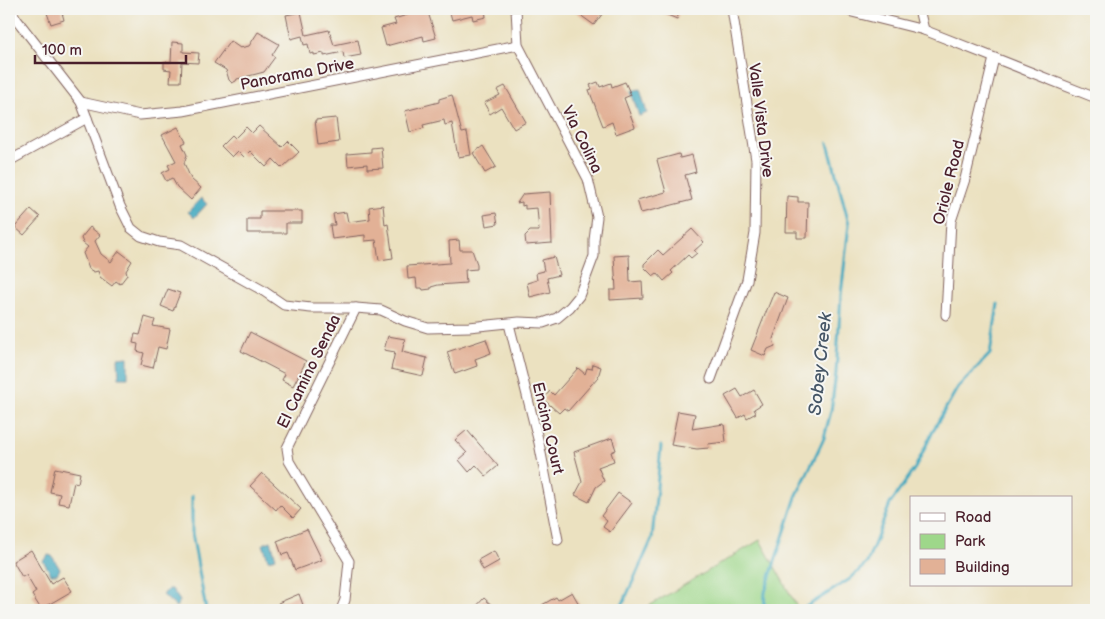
<svg xmlns="http://www.w3.org/2000/svg" width="1105" height="619" font-family="'Balsamiq Sans',sans-serif">
<rect width="100%" height="100%" fill="#f6f6f2"/>
<filter id="ink" filterUnits="userSpaceOnUse"><feTurbulence type="fractalNoise" baseFrequency=".02" numOctaves="2"/><feDisplacementMap in="SourceGraphic" scale="10" xChannelSelector="R" yChannelSelector="G"/><feConvolveMatrix kernelMatrix="1 2 1 2 8 2 1 2 1" color-interpolation-filters="sRGB"/></filter>
<filter id="wash" filterUnits="userSpaceOnUse"><feTurbulence type="fractalNoise" baseFrequency=".0096" numOctaves="4" result="noise"/><feDisplacementMap in="SourceGraphic" scale="20" xChannelSelector="R" yChannelSelector="G"/><feGaussianBlur stdDeviation="1.12" result="paint"/><feColorMatrix in="noise" values="0 0 0 0 0 0 0 0 0 0 0 0 0 0 0 0 0 1.4 0 .05"/><feComposite in="paint" operator="in"/></filter>
<g filter="url(#wash)">
<rect width="100%" height="100%" fill="#ebe1c0"/>
<!-- green -->
<polygon fill="#9ed78a" stroke="#747b5a" points="760,540 799,610 642,610"/>
<!-- water -->
<g fill="#3fa8bf" stroke="#446475">
<polygon points="640,89 647,113 639,116 631,91"/>
<polygon points="201,198 207,204 194,218 188,212"/>
<polygon points="128,357 128,378 119,378 118,358"/>
<polygon points="271,541 276,558 268,560 263,544"/>
<polygon points="48,555 52,556 60,569 57,574 51,574 43,561"/>
<polygon points="168,589 172,589 180,601 176,607 163,595"/>
</g>
<g fill="none" stroke-linecap="round" stroke-linejoin="round">
<!-- stream -->
<g stroke="#3fa8bf" stroke-width="3">
<polyline points="192,496 192,533 206,610"/>
<polyline points="620,610 652,539 661,446"/>
<polyline points="764,610 765,592 796,497 824,438 831,411 836,373 841,295 849,224 828,143"/>
<polyline points="801,610 850,579 867,563 890,504 915,468 935,427 958,387 990,354 998,304"/>
</g>
</g>
<g id="blocks">
<!-- building -->
<g fill="#e2b196">
<polygon points="49,9 61,9 64,20 51,24 47,13 50,12"/>
<polygon points="416,9 427,9 436,38 424,41 423,36 386,46 381,28 396,24 394,19 417,12"/>
<polygon points="449,9 485,9 486,17 473,20 472,15 452,20"/>
<polygon points="572,9 606,9 594,25"/>
<polygon points="653,9 680,9 677,19"/>
<polygon points="301,12 306,35 329,30 334,45 358,40 361,55 344,58 343,52 324,56 324,53 314,55 314,53 310,54 308,44 304,45 302,36 291,39 286,15"/>
<polygon points="258,32 279,44 272,55 275,57 264,72 237,79 236,81 232,83 229,80 226,70 214,63 230,41 240,48 249,46"/>
<polygon points="172,42 183,43 183,52 199,53 198,63 182,62 181,82 170,82 171,70 164,69 164,62 171,62"/>
<polygon points="598,82 600,87 611,83 612,87 625,82 631,95 624,98 635,127 616,134 612,122 603,126 589,90 592,89 590,85"/>
<polygon points="505,86 526,122 514,129 501,107 490,114 484,103 500,95 497,90"/>
<polygon points="452,95 462,133 467,132 471,155 458,157 452,123 445,125 444,120 423,125 424,128 410,132 405,111 439,102 439,99"/>
<polygon points="336,118 339,142 318,145 315,120"/>
<polygon points="259,126 282,147 288,141 299,152 282,168 273,159 266,167 250,151 244,157 238,151 232,157 221,146 231,136 234,139 246,127 252,133"/>
<polygon points="178,127 186,142 182,144 187,155 184,163 191,179 201,188 191,200 177,187 172,178 166,181 162,173 170,169 168,165 176,161 162,135"/>
<polygon points="483,146 496,167 485,173 473,153"/>
<polygon points="381,147 383,168 367,169 367,164 348,166 347,154 371,152 371,148"/>
<polygon points="679,154 680,158 692,155 696,172 685,175 692,200 641,213 637,200 666,192 657,160"/>
<polygon points="550,192 552,243 526,245 525,236 530,231 539,231 537,208 525,209 525,205 522,206 522,202 517,203 523,194"/>
<polygon points="787,196 798,197 798,202 808,202 807,238 797,238 797,232 786,232"/>
<polygon points="383,205 385,225 388,224 393,258 379,260 376,240 365,241 365,235 332,239 330,225 335,225 333,214 346,212 348,222 370,219 369,207"/>
<polygon points="31,209 40,217 24,235 15,227"/>
<polygon points="260,211 302,211 302,223 286,223 286,233 247,233 247,219 260,219"/>
<polygon points="496,213 498,224 486,226 484,215"/>
<polygon points="90,227 100,235 95,241 101,254 111,262 119,251 132,261 126,271 127,275 120,284 116,281 112,286 100,277 98,271 94,272 89,269 83,253 88,247 83,243 81,238"/>
<polygon points="692,229 704,242 694,251 697,253 691,258 688,255 671,271 673,273 664,281 657,273 653,276 644,267 644,264 658,250 663,255"/>
<polygon points="459,240 460,250 472,250 477,264 477,269 465,270 466,283 438,285 431,287 431,289 423,290 422,288 417,288 416,278 408,279 407,266 450,263 449,241"/>
<polygon points="629,255 630,282 642,281 643,298 610,300 610,290 616,290 614,256"/>
<polygon points="554,257 559,275 547,278 550,292 530,297 527,283 537,280 536,273 544,271 542,260"/>
<polygon points="168,289 180,293 173,311 161,306"/>
<polygon points="774,292 788,298 773,339 775,346 768,349 765,356 751,350"/>
<polygon points="145,317 155,320 153,326 170,329 166,349 158,347 153,368 141,365 144,353 137,351 138,344 133,343 135,334 140,335"/>
<polygon points="250,332 306,361 293,386 282,380 285,374 241,351"/>
<polygon points="388,336 405,339 402,352 427,358 423,376 391,369 395,352 384,350"/>
<polygon points="486,339 491,353 475,359 477,366 455,374 447,352"/>
<polygon points="593,364 601,367 598,377 568,411 564,408 559,413 543,399 550,391 554,395 578,368 585,374 587,368 592,369"/>
<polygon points="737,389 742,397 754,390 762,404 754,409 756,413 747,418 745,414 738,418 725,396"/>
<polygon points="678,411 695,414 692,429 724,424 726,442 708,444 709,448 697,449 671,445"/>
<polygon points="467,430 498,466 486,476 476,465 469,472 459,460 467,453 455,440"/>
<polygon points="612,438 616,450 611,452 614,461 598,467 604,481 596,487 589,502 575,495 582,482 574,452"/>
<polygon points="55,468 80,473 78,483 74,482 69,505 58,503 60,494 50,492"/>
<polygon points="262,473 301,509 293,518 280,505 276,510 250,486"/>
<polygon points="618,493 632,503 610,532 603,527 607,521 601,516"/>
<polygon points="307,529 322,560 295,570 288,553 282,555 277,541"/>
<polygon points="31,550 51,584 63,577 72,591 41,609 32,595 36,592 26,575 22,577 13,561"/>
<polygon points="494,551 499,561 483,570 478,560"/>
<polygon points="572,592 580,606 573,610 545,610 542,605 556,597 558,600"/>
<polygon points="299,594 303,605 297,608 298,610 281,610 278,603"/>
<polygon points="484,598 497,610 473,610"/>
</g>
</g>
</g>
<g filter="url(#ink)">
<use href="#blocks" fill-opacity="0" stroke="#82635f" stroke-width="1"/>
<g fill="none" stroke-linecap="round" stroke-linejoin="round">
<defs>
<g id="street">
<polyline points="10,9 17,20 81,102 120,206 131,228 141,236 159,242 181,245 262,290 284,305 311,308 356,308 381,310 405,321 428,328 469,327 519,322 543,323 557,318 570,307 579,296 594,256 594,240 597,217 588,179 518,45 516,9"/>
<polyline points="848,9 852,12 924,30 1096,98"/>
<polyline points="919,9 924,30"/>
<polyline points="81,102 140,115 183,111 518,45"/>
<polyline points="9,161 87,118"/>
<polyline points="946,315 951,221 965,179 994,58"/>
<polyline points="509,324 539,443 558,540"/>
<polyline points="711,379 747,280 755,233 756,160 732,9"/>
<polyline points="341,610 345,600 349,561 289,461 287,448 356,308"/>
</g>
</defs>
<!-- street casing -->
<use href="#street" stroke="#82635f" stroke-width="11"/>
<!-- street -->
<use href="#street" stroke="#fff" stroke-width="9"/>
</g>
</g>
<g text-anchor="middle" stroke-width="4" stroke-linejoin="round" paint-order="stroke">
<!-- street labels -->
<g font-size="16" fill="#4a1f2b" stroke="#f6f6f2">
<text transform="translate(297 73) rotate(-11)" y="6">Panorama Drive</text>
<text transform="translate(762 120) rotate(83)" y="6">Valle Vista Drive</text>
<text transform="translate(583 139) rotate(64)" y="6">Via Colina</text>
<text transform="translate(948 182) rotate(-76)" y="6">Oriole Road</text>
<text transform="translate(308 371) rotate(-64)" y="6">El Camino Senda</text>
<text transform="translate(549 428) rotate(77)" y="6">Encina Court</text>
</g>
<!-- water labels -->
<g font-size="18" font-style="italic" fill="#465666" stroke="#f6f6f2">
<text transform="translate(820 364) rotate(-84)" y="6">Sobey Creek</text>
</g>
</g>
<!-- margin -->
<rect width="1105" height="619" fill="none" stroke="#f6f6f2" stroke-width="30"/>
<!-- legend -->
<rect x="910" y="496" width="162" height="90" fill="#f6f6f2" stroke="#b1a0a2"/>
<rect x="920" y="513" width="25" height="8" fill="#ffffff" stroke="#b1a0a2"/>
<text x="955" y="522" font-size="15" fill="#4a1f2b">Road</text>
<rect x="920" y="534" width="25" height="15" fill="#9ed78a" stroke="#b1a0a2"/>
<text x="955" y="546" font-size="15" fill="#4a1f2b">Park</text>
<rect x="920" y="559" width="25" height="15" fill="#e2b196" stroke="#b1a0a2"/>
<text x="955" y="572" font-size="15" fill="#4a1f2b">Building</text>
<!-- scale -->
<path d="M35 55v8h151v-8" fill="none" stroke="#4a1f2b" stroke-width="2.5"/>
<text x="42" y="55" font-size="15" fill="#4a1f2b" stroke="#f6f6f2" stroke-width="4" paint-order="stroke">100 m</text>
</svg>
